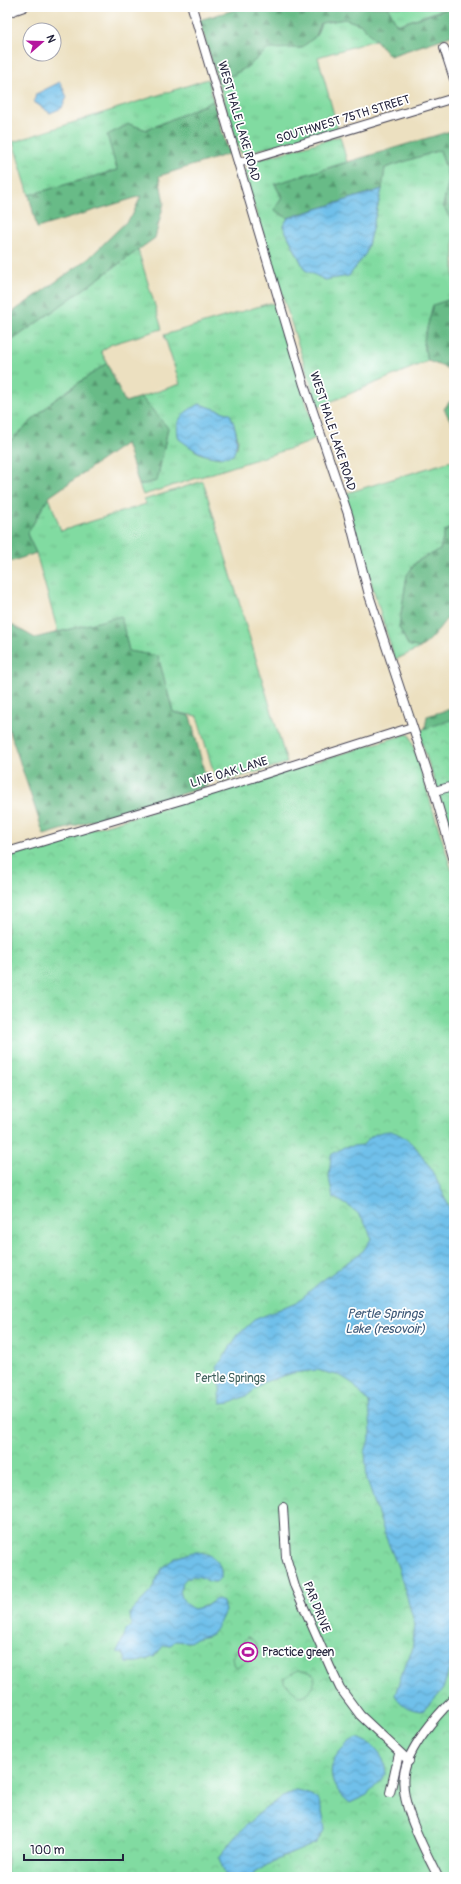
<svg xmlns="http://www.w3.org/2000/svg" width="461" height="1884" font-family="Pangolin,sans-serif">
<defs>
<pattern id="grass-tufts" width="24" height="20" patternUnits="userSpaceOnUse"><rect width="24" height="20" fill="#81dba1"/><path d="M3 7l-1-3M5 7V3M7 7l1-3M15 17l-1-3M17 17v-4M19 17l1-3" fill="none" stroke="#6fbc8c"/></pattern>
<pattern id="forest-firs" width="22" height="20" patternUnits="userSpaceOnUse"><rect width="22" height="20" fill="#68bb87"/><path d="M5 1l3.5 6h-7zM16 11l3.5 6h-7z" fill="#559870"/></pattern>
<pattern id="park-crowns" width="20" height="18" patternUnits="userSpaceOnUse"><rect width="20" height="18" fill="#81dba1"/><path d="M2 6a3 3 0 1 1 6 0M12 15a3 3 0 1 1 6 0" fill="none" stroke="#6fbc8c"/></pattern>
<pattern id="water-waves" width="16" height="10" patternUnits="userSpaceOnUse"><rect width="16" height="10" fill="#6fc0ea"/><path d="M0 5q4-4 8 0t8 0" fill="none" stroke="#5b9cbf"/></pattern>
</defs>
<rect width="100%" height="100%" fill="#fff"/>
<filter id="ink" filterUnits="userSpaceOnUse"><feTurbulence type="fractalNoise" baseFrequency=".025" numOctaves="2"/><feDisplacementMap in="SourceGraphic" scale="8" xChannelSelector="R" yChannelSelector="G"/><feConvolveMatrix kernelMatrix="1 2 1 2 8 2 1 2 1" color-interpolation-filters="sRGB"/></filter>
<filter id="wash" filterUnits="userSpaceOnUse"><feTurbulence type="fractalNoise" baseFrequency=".012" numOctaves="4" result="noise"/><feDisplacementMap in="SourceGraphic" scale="16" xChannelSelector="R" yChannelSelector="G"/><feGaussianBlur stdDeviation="0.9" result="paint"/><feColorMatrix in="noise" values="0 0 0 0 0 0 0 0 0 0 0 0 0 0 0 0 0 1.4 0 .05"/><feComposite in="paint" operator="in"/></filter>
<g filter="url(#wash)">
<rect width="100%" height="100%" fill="#ece0c0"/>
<!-- grass -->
<g fill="url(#grass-tufts)" stroke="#527e6e" fill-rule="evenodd">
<polygon points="388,7 450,7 397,25"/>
<polygon points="345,19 362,25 375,40 318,57 338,129 242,154 239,149 217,78 233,75 247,67 268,49 301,48 316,36 321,23"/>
<polygon points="208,79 213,101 147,130 129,124 108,135 117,170 29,195 13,142"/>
<polygon points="340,136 347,162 275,184 282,198 274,210 288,218 283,226 305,270 366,253 382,189 385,168 440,150 449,179 443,206 454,224 454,298 433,305 423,344 428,361 318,407 249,190 245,171 250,162"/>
<polygon points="138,250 162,329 112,344 101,351 107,363 53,401 7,444 7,344"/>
<path d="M270,303L274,304L278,309L315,432V438L305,444L143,495L139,485L157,481L168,428L141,397L180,384L164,335ZM234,425L238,439L237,448L220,458L202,454L194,450Z"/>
<polygon points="454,460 454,527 445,531 440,550 417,561 407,575 399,627 408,645 420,648 395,660 344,494"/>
<polygon points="203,481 287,763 225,781 219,781 214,774 197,716 173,712 158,656 129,651 121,617 58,632 36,553 27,534 49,497 61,531 146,504 144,500"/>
</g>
<!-- forest -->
<g fill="url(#forest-firs)" stroke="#456e61">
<polygon points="244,7 388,7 397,25 454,7 454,35 390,56 362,25 345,19 321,23 316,36 301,48 268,49 247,67 233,75 217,78 199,20"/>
<polygon points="213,101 229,154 159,176 164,203 155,238 7,344 7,316 88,259 132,216 141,196 37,228 29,195 117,170 107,135 129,124 147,130"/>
<polygon points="454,130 454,224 443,206 449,179 440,150 385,168 382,189 288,218 274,210 282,198 275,184"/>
<polygon points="454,298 454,387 451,384 449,369 428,361 423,344 433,305"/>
<polygon points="107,363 125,402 141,397 168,428 157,481 139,485 126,443 49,497 27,534 36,553 7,563 7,444 53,401"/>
<polygon points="450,401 454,402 454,427 444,409"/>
<path d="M454,527V612C439,624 437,637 420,648L408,645L399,627L407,575L417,561L440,550L445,531Z"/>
<polygon points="121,616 129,651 158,656 173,712 190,716 208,786 44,835 7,723 7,622 35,638"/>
<polygon points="454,708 454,719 425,729 427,716"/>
</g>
<!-- park -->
<g fill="url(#park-crowns)" stroke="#527e6e">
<polygon points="454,719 454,841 418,731"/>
<polygon points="407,734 410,736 454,878 454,1877 7,1877 7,855"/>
</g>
<!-- garden -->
<g fill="#81dba1" stroke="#527e6e">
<path d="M247,1637C254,1638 259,1647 258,1654L237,1667L233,1664L232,1657Z"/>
<path d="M298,1670C302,1671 310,1672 313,1674C320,1679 308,1697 298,1696L291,1688L284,1683V1678Z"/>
</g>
<!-- water -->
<g fill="url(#water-waves)" stroke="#487192">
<polygon points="60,82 67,97 62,108 50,113 34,102 36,94"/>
<polygon points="382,189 366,253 349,276 325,280 305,270 283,226 288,218"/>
<path d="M200,404L230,414C236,428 240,441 233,455C210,461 198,453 179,439C173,420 184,411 200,404Z"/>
<path d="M390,1131C423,1139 441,1190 454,1218V1653L443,1689L423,1711C409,1710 402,1706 395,1695L404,1667L412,1651L415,1625L398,1567L385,1535L367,1480L365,1452L371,1433L369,1403L352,1383L341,1376L317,1370L293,1373L264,1382L248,1395L230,1403L221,1404C219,1390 222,1381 217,1367L238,1335L254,1320L297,1302L319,1283L363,1251L371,1239C365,1214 354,1209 333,1197L329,1178L331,1155L344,1147L363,1145C371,1135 377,1132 390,1131Z"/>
<path d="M193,1552C208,1551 223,1560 221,1577L216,1582C204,1583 201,1572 187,1578C175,1587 181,1604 194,1609L206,1606L216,1599L223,1602L225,1611C222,1617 216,1632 210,1635C204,1638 196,1637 190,1642L175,1641L171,1645L163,1646L154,1657L138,1662H127L123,1654L117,1653L126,1631L131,1625L130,1613L151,1591L162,1568L175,1558Z"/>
<path d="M358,1738C376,1745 385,1755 386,1775L367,1795L350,1803C331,1788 324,1768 341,1750C347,1744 350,1740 358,1738Z"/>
<path d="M295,1790C322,1793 321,1806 325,1829L316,1843L272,1862L254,1873L253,1877H226L219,1858C239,1828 264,1806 295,1790Z"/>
</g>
</g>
<g filter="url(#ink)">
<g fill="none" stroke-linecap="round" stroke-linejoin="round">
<defs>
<g id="minor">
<polyline points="192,7 304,385 348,514 369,595 434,791 454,861"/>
<polyline points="7,13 24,7"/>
<polyline points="444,48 454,79"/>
<polyline points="238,163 454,98"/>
<polyline points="434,791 454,786"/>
<polyline points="7,852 215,790 412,727"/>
<polyline points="283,1507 286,1557 295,1587 331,1669 340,1688 360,1715 409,1761"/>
<polyline points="390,1793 399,1754"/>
<path d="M438,1877C425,1850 399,1804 404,1774C408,1748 436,1716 454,1698"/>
</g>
</defs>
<!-- minor casing -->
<use href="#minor" stroke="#403e4f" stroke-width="10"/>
<!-- minor -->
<use href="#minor" stroke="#fff" stroke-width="8"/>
</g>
</g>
<!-- icons -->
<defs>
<symbol id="stadium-ring" viewBox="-11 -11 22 22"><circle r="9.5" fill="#fff" stroke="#b5179e" stroke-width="1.5"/><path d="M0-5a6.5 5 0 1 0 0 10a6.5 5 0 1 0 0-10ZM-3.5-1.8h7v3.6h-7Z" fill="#b5179e"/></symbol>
</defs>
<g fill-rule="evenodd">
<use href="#stadium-ring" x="237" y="1641" width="22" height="22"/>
</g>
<g text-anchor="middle" stroke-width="3.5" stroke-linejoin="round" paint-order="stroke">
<!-- street labels -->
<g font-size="12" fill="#22223b" stroke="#fff">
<text transform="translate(343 119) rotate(-17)" y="4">SOUTHWEST 75TH STREET</text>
<text transform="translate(239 121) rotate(74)" y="4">WEST HALE LAKE ROAD</text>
<text transform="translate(333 431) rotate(72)" y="4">WEST HALE LAKE ROAD</text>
<text transform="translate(229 772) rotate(-17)" y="4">LIVE OAK LANE</text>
<text transform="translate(317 1607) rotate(68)" y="4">PAR DRIVE</text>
</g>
<!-- park labels -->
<g font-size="12" fill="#43635f" stroke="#fff">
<text x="230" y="1382">Pertle Springs</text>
</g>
<!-- poi labels -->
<g font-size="12" fill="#22223b" stroke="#fff" text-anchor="start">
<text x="262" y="1656">Practice green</text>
</g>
<!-- water labels -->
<g font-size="13" font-style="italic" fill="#3d5978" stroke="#fff">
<text x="385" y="1318">Pertle Springs<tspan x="385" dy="15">Lake (resovoir)</tspan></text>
</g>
</g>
<!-- margin -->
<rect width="461" height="1884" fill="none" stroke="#fff" stroke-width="24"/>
<!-- north arrow -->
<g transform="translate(42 42) rotate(70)"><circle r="19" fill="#ffffff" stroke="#a7a7b1"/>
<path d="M0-3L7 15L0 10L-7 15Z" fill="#b5179e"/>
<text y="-6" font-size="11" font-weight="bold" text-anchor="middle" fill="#22223b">N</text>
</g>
<!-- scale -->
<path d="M24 1854v6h99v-6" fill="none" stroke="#22223b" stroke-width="2"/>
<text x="30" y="1854" font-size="12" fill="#22223b" stroke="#ffffff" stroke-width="3" paint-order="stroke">100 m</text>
</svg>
